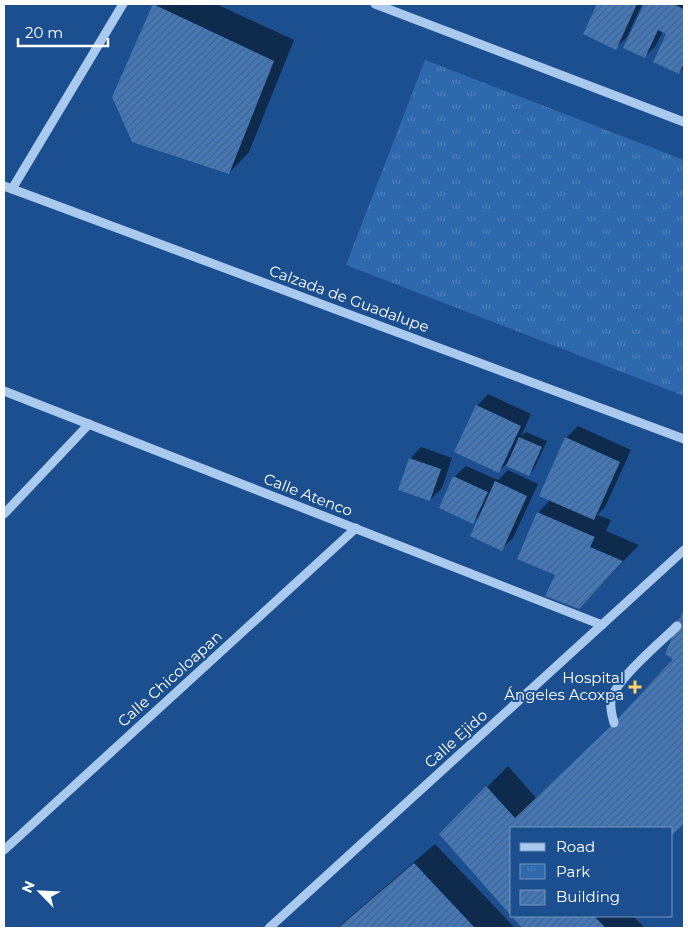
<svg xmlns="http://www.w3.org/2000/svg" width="688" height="932" font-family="Montserrat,sans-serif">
<defs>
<pattern id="park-tufts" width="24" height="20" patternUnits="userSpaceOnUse" patternTransform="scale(1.25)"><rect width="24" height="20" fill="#2e69ad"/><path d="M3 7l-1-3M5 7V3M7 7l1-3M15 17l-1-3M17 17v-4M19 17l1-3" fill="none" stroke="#4d80b9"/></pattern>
<pattern id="building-hatch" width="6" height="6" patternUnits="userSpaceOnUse" patternTransform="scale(1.25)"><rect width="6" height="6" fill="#4478b7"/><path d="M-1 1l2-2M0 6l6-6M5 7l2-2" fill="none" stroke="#486282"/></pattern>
</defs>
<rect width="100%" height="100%" fill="#1b4f8f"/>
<!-- park -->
<polygon fill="url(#park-tufts)" points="425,60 684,160 684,396 346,265"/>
<!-- shadow -->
<g fill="#0007">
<polygon points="155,4 216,4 294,40 249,152 229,173 154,5"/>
<polygon points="599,4 642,4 627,37 615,48 584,34"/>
<polygon points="646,4 684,4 684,67 679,73 668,34 663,31 656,45 645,57 625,47"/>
<polygon points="488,394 531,414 521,436 526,432 547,441 534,469 528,475 506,464 499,471 477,406"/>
<polygon points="578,426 631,450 605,507 597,515 611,520 606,531 639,545 595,591 556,574 538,513 551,499 566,438"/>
<polygon points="421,447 452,458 442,488 430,500 410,459"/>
<polygon points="466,466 498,480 508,470 538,484 513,538 501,549 481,514 473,522 454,477"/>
<polygon points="684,612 684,822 672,833 672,828 512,828 440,835 508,766 536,798 622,716 675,659 667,653"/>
<polygon points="435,844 515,928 337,928"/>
<polygon points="512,916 633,916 645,928 523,928"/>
</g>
<!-- building -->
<g fill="url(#building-hatch)">
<polygon points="153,4 274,61 229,174 132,142 112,97"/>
<polygon points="597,4 637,4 616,50 583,34"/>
<polygon points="644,4 673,4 684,9 684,63 679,74 653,62 666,34 658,30 645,58 623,48"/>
<polygon points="476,405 521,426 499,473 454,452"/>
<polygon points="519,437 542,447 529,476 506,466"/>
<polygon points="565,437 620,462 594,520 539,496"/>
<polygon points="409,458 441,469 430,501 398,490"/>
<polygon points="453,476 488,492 473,524 439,508"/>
<polygon points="495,481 527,496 502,551 470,536"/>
<polygon points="537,512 595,537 590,547 623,561 579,609 545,596 555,575 517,559"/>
<polygon points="684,609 684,824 672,835 672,828 512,828 512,916 594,916 606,928 522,928 439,834 486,786 515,818 614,723 673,659 665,654"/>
<polygon points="414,863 475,928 338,928"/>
</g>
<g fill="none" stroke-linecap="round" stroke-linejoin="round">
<!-- minor-tunnel -->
<polyline stroke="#3d69a0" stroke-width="9" stroke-dasharray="9 4.5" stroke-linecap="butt" points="677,626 684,620"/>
<!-- minor -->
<g stroke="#a9c9ee" stroke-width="9">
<polyline points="375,4 684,122"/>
<polyline points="4,186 684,439"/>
<polyline points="12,189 123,4"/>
<polyline points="4,391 602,625"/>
<polyline points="4,514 89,424"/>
<path d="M614,723C612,716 610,708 611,700C616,679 661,642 677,626"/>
<polyline points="4,850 356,528"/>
<polyline points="269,928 684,550"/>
</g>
</g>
<!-- markers -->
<path fill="#ffd166" stroke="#1b4f8f" stroke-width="2" d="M632.5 679.5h5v5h5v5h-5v5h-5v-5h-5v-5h5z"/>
<g text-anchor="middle" stroke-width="4" stroke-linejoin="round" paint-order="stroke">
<!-- street labels -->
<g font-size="15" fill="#fff" stroke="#1b4f8f">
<text transform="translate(349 299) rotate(20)" y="5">Calzada de Guadalupe</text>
<text transform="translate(308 495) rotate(21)" y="5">Calle Atenco</text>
<text transform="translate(170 679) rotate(-42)" y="5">Calle Chicoloapan</text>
<text transform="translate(456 739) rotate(-42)" y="5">Calle Ejido</text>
</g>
<!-- poi labels -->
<g font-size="15" fill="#fff" stroke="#1b4f8f" text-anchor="end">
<text x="624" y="683">Hospital<tspan x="624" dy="17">Ángeles Acoxpa</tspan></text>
</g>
</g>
<!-- border -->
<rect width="688" height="932" fill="none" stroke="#ffffff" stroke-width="10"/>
<!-- legend -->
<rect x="510" y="827" width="162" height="90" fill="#1b4f8f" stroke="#7695bc"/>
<rect x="520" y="843" width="25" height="8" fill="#a9c9ee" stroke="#7695bc"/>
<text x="556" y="852" font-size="15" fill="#ffffff">Road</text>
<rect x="520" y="864" width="25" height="15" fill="url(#park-tufts)" stroke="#7695bc"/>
<text x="556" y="877" font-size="15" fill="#ffffff">Park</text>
<rect x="520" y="890" width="25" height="15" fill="url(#building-hatch)" stroke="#7695bc"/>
<text x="556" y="902" font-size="15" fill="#ffffff">Building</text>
<!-- north arrow -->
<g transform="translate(40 892) rotate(294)" stroke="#1b4f8f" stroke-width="4" paint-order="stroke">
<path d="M0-4L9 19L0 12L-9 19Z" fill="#ffffff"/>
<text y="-8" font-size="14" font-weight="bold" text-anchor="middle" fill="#ffffff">N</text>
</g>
<!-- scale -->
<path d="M18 38v8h90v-8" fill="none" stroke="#ffffff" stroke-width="2.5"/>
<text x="25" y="38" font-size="15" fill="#ffffff" stroke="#1b4f8f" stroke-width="4" paint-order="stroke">20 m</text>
</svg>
